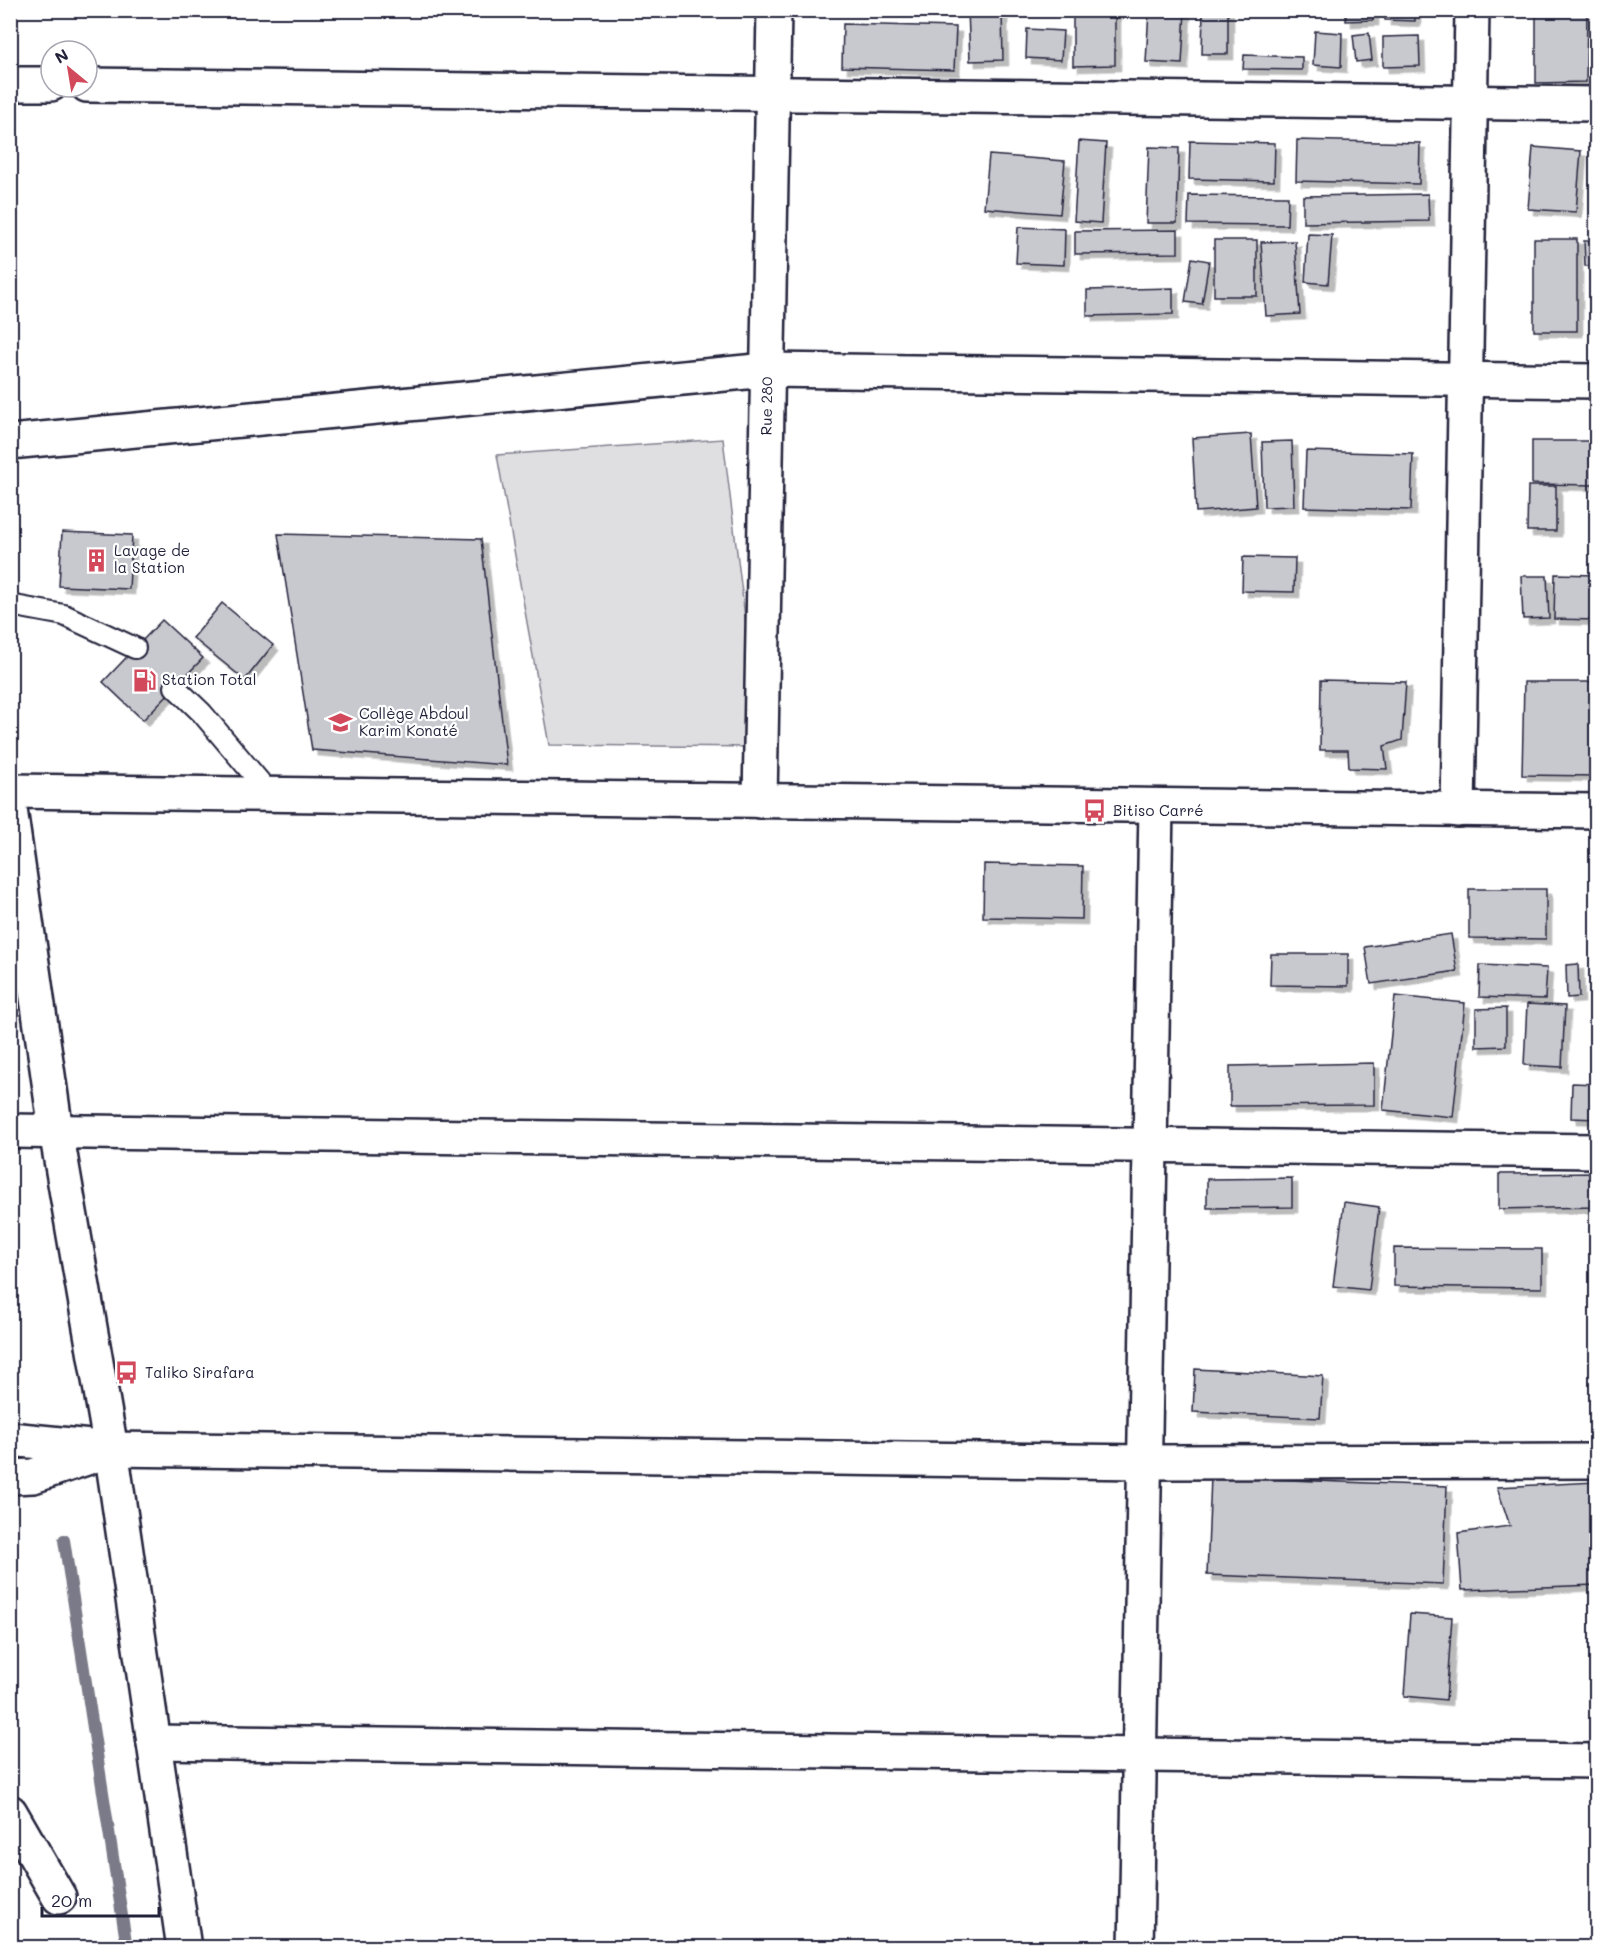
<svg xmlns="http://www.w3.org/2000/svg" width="1607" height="1958" font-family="Mali,sans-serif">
<defs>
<filter id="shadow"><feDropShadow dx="5.5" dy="5.5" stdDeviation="0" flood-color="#0004"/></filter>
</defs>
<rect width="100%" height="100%" fill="#fff"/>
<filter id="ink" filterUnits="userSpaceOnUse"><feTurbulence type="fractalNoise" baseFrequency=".0167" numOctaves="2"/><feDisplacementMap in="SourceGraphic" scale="12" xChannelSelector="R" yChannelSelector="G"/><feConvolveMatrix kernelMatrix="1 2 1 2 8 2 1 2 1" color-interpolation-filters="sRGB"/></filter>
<g filter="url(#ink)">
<!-- green -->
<polygon fill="#dfdfe2" stroke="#80808e" stroke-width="1.5" points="723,439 761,747 549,745 497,455"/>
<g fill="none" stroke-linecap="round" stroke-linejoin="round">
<!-- stream -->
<polyline stroke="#7a7a88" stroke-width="12" points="64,1540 127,1948"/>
</g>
<!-- building -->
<g fill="#c8c8cf" stroke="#22223b" stroke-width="1.5" filter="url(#shadow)">
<polygon points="968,10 1002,10 1003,60 970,61"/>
<polygon points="1073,10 1115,10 1115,65 1073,66"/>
<polygon points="1149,10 1185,10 1182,64 1146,62"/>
<polygon points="1203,10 1228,10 1228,54 1202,54"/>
<polygon points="1346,10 1373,10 1373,20 1346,21"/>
<polygon points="1385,10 1415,10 1415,21 1385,20"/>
<polygon points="1536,10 1587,10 1586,82 1536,83"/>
<polygon points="843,24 956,27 954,70 842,67"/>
<polygon points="1027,29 1063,31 1061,60 1026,58"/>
<polygon points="1315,31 1342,33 1341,67 1313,65"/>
<polygon points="1369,33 1372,60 1356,62 1353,35"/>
<polygon points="1419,36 1420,66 1383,67 1383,37"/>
<polygon points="1244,55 1302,57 1302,70 1243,69"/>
<polygon points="1297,140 1420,143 1419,184 1296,181"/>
<polygon points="1079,141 1106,143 1101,223 1074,221"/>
<polygon points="1190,141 1275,143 1274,181 1189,179"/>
<polygon points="1149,147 1179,148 1177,223 1146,223"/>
<polygon points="1533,147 1581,151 1576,212 1528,209"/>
<polygon points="989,155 1065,161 1060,214 984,208"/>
<polygon points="1428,194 1429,221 1303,223 1303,196"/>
<polygon points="1189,195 1288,196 1287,225 1188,224"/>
<polygon points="1018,227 1065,229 1064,265 1016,263"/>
<polygon points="1178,230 1178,253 1075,254 1075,231"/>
<polygon points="1308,234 1332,235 1328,284 1305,282"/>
<rect x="1534" y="239" width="43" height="92"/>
<rect x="1214" y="240" width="43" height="56"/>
<polygon points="1295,241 1300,314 1266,316 1261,242"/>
<polygon points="1584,241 1596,241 1596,266 1585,266"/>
<polygon points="1192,258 1209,261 1202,304 1185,302"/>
<polygon points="1173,288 1173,314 1087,316 1087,290"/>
<polygon points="1251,434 1256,507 1196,512 1192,438"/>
<polygon points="1292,441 1294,506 1264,507 1262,442"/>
<polygon points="1532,441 1596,441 1596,485 1532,484"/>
<polygon points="1306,451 1413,454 1411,510 1304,507"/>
<polygon points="1528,486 1556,486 1556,531 1527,531"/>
<polygon points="62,532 132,535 129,589 59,586"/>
<polygon points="278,534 481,539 507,765 312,750"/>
<polygon points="1243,557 1295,558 1294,592 1242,591"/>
<polygon points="1555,574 1596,575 1596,620 1554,619"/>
<polygon points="1521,576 1547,576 1549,618 1523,619"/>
<polygon points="222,603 273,645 245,680 193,638"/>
<polygon points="162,620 203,658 143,720 103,682"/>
<polygon points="1321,680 1406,682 1402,740 1384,746 1387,769 1349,768 1348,750 1320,750"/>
<polygon points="1524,682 1596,682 1596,776 1522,775"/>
<polygon points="984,864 1083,866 1082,919 983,917"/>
<polygon points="1469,889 1546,889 1546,939 1469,938"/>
<polygon points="1451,934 1457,971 1371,984 1365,947"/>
<polygon points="1271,954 1348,954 1348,986 1270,985"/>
<polygon points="1578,964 1579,997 1567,998 1566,965"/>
<polygon points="1592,964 1596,964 1596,999 1589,999"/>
<polygon points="1480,965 1547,968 1545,999 1479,997"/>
<polygon points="1395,996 1465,1003 1453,1117 1383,1110"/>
<polygon points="1527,1004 1565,1006 1562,1067 1524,1065"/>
<polygon points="1506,1008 1506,1046 1476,1047 1476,1009"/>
<polygon points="1374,1063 1374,1105 1230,1106 1230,1066"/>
<polygon points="1572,1083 1596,1084 1596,1119 1571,1118"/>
<polygon points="1596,1173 1596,1207 1499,1209 1499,1174"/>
<polygon points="1292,1178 1292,1207 1207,1208 1207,1179"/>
<polygon points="1344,1202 1379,1207 1369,1290 1333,1286"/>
<polygon points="1394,1248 1542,1249 1542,1288 1394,1286"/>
<polygon points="1195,1369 1323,1376 1320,1418 1193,1412"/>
<polygon points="1211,1477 1447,1486 1443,1584 1207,1575"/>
<polygon points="1596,1482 1596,1585 1462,1590 1458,1533 1510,1526 1497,1487"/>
<polygon points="1410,1614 1452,1617 1446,1700 1404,1696"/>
</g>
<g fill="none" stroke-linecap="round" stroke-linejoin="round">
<defs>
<g id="lane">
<polyline points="10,605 64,615 135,648"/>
<polyline points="175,687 202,713 270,794"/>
</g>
<g id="street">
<polyline points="10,84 51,84"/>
<polyline points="87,85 1596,104"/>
<polyline points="10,442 767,370 1596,381"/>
<polyline points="10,791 1596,811"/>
<polyline points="760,801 774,10"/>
<polyline points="1458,810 1472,10"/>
<polyline points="10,1131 1596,1151"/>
<polyline points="10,1439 111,1449 1145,1462 1596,1461"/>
<polyline points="10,1477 33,1476 101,1453"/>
<polyline points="154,1742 1596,1761"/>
<polyline points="10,1812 59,1897"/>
<polyline points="1136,1948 1156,806"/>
</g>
<polyline id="secondary" points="10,809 56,1131 111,1449 184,1948"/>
</defs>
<!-- lane casing -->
<use href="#lane" stroke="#22223b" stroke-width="24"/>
<!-- street casing -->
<use href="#street" stroke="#22223b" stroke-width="38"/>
<!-- secondary casing -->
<use href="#secondary" stroke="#22223b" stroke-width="38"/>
<!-- lane -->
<use href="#lane" stroke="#fff" stroke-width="20"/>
<!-- street -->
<use href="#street" stroke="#fff" stroke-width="33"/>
<!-- secondary -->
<use href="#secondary" stroke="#fff" stroke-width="33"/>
</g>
</g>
<!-- icons -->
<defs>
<symbol id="building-bare" viewBox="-9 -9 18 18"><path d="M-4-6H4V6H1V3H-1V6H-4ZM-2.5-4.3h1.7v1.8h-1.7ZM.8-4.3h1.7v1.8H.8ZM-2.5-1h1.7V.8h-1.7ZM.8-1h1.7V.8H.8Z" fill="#d1495b" stroke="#fff" stroke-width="2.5" paint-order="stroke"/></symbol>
<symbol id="fuel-bare" viewBox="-9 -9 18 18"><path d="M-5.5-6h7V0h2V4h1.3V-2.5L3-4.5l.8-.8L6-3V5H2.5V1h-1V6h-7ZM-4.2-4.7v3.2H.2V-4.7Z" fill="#d1495b" stroke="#fff" stroke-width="2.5" paint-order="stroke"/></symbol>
<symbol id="school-bare" viewBox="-9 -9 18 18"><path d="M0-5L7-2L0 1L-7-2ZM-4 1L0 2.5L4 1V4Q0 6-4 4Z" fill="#d1495b" stroke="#fff" stroke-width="2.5" paint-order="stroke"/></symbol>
<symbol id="bus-bare" viewBox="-9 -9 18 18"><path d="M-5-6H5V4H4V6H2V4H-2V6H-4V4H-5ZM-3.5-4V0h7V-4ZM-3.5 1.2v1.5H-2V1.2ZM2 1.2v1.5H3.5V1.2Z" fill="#d1495b" stroke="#fff" stroke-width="2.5" paint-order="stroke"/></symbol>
</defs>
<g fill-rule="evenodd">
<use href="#building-bare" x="80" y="544" width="33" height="33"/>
<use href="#fuel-bare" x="128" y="664" width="33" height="33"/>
<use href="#school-bare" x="324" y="706" width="33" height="33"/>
<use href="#bus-bare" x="1078" y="794" width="33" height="33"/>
<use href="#bus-bare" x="110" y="1356" width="33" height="33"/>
</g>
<g text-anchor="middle" stroke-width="4.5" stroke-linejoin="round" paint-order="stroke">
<!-- street labels -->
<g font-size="15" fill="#22223b" stroke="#fff">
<text transform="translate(767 406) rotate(-89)" y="5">Rue 280</text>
</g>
<!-- poi labels -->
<g font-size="15" fill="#22223b" stroke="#fff" text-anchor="start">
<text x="114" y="556">Lavage de<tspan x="114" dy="17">la Station</tspan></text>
<text x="162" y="685">Station Total</text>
<text x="359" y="719">Collège Abdoul<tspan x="359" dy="17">Karim Konaté</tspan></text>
<text x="1113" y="816">Bitiso Carré</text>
<text x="145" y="1378">Taliko Sirafara</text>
</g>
</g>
<!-- margin -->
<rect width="1607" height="1958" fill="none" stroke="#fff" stroke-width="36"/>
<rect x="18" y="18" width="1571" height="1922" fill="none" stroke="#22223b" stroke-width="2" filter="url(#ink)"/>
<!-- north arrow -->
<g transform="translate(69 69) rotate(330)"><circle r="28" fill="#ffffff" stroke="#a7a7b1" stroke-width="1.5"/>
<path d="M0-4.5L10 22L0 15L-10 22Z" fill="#d1495b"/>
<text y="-9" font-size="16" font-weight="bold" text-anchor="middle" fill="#22223b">N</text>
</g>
<!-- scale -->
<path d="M42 1907v9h117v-9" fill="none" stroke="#22223b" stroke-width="3"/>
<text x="51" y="1907" font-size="18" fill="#22223b" stroke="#ffffff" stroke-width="4.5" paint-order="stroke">20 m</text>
</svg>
